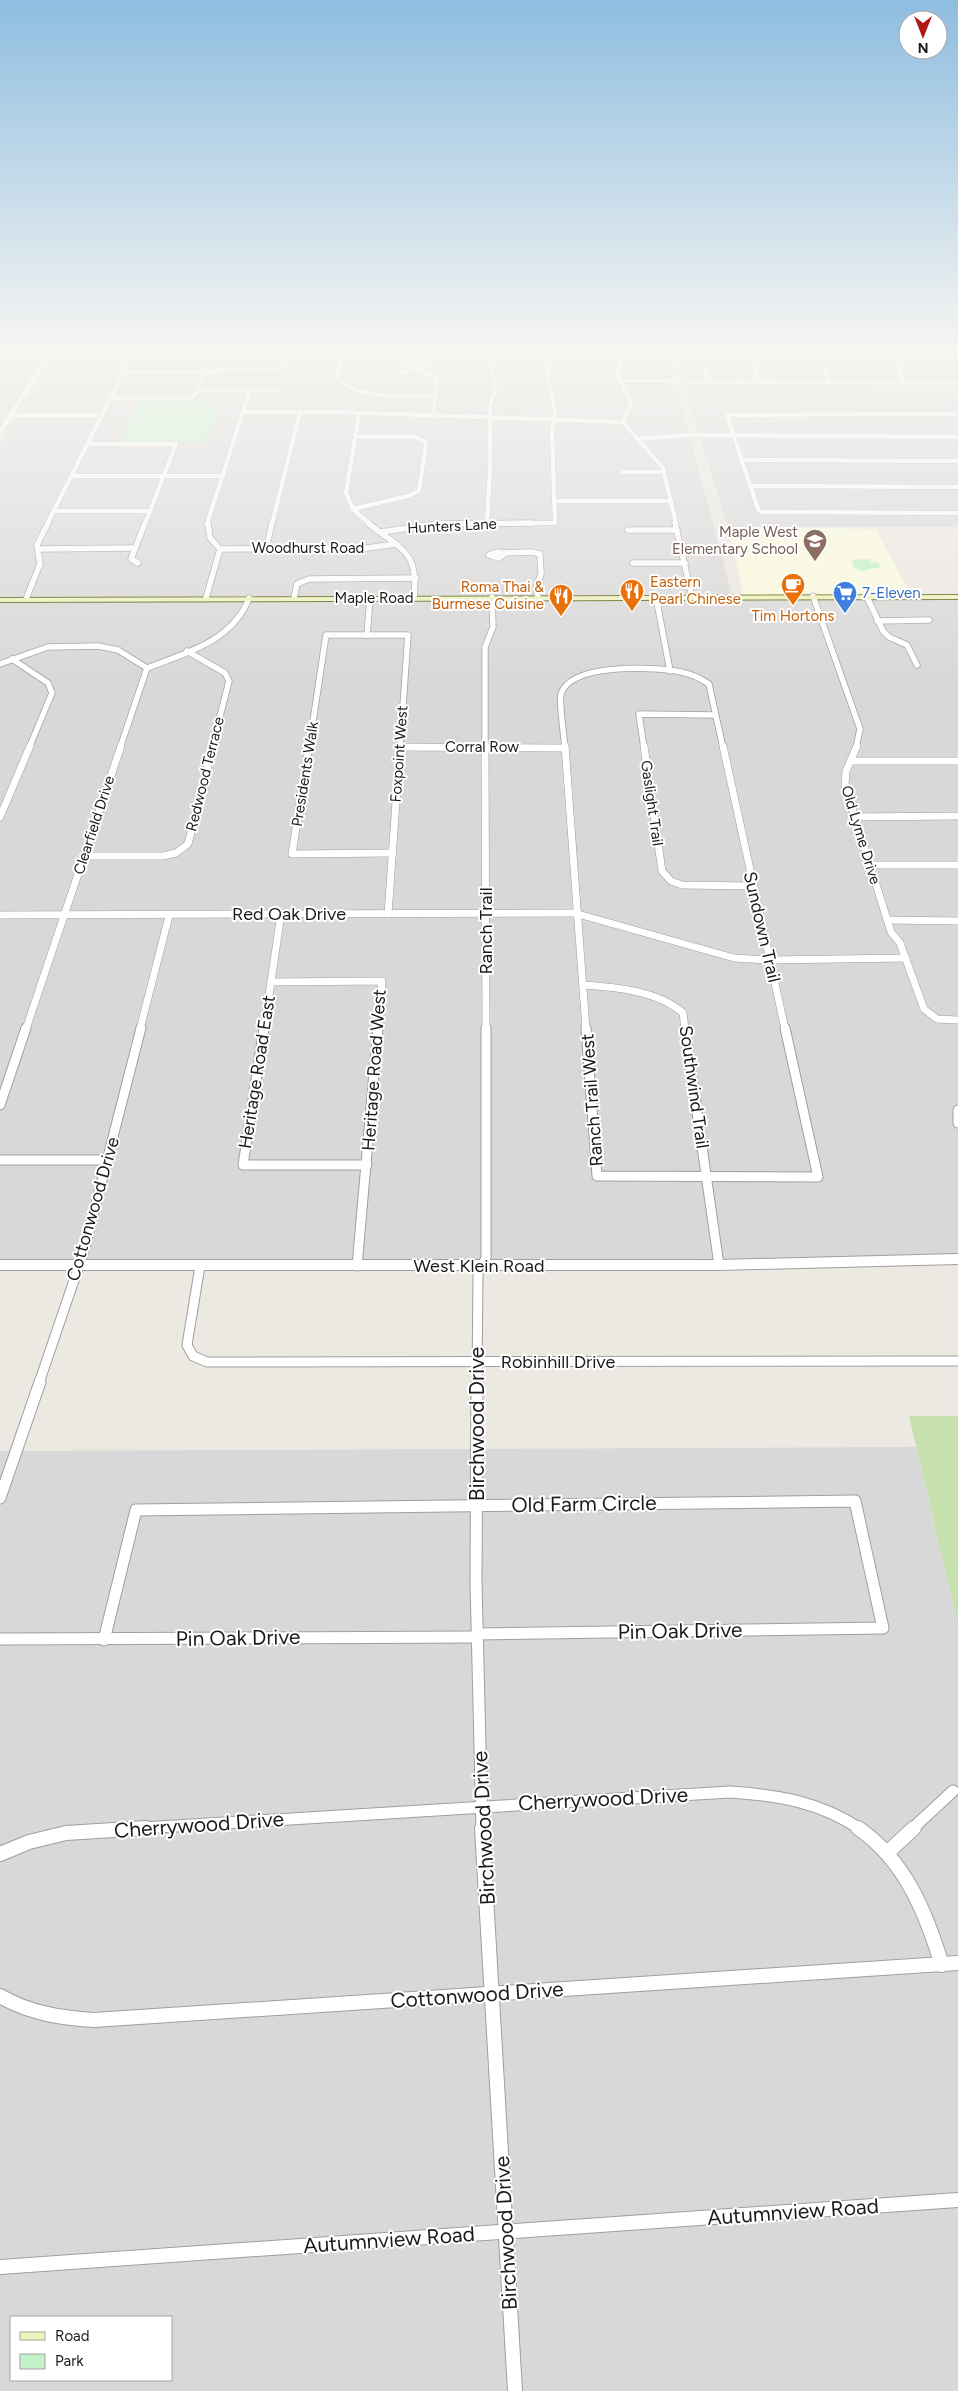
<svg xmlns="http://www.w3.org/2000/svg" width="958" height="2391" font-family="Figtree,sans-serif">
<rect width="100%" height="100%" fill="#ece8e2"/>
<!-- residential -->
<g fill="#d9d8d8" fill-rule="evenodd">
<polygon points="0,347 55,347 0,438"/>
<polygon points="60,347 666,347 732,595 289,598 958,598 958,1257 0,1264 0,443"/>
<polygon points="675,347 958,347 958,527 728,527 682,381"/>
<path d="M916,1447L958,1625V2391H0V1451ZM11,2317H171V2380H11Z"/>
</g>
<!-- education -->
<polygon fill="#fafbdc" points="728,527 876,529 911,596 744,595"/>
<!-- grass -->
<polygon fill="#c6e1ad" points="909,1416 958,1416 958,1625"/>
<!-- park -->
<g fill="#c2f2c7">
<polygon points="192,399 198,402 220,402 215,418 237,418 236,420 214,420 206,442 121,442 140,400"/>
<polygon points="869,559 872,563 877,562 882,567 862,571 854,568 852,560"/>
</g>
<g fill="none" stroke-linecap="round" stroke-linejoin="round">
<defs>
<g id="minor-far5">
<polyline points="136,347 216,347"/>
<polyline points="216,347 220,351 230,353 342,353"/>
<path d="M343,347L337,377C360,401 405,396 436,396"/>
<polyline points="393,347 392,354 394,357 437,379 433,417"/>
<polyline points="623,347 618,375 631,404 623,422 663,468 676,524"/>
<polyline points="700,347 709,381"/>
<polyline points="750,347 748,348 758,382"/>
<polyline points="820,347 829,382"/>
<polyline points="888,347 895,359 903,382"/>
<polyline points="124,372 212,372"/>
<path d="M395,374C414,369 436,368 443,347"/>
<polyline points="619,381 958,383"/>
<polyline points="197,390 279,390"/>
<path d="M110,398H189L195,395C198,389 199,381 203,377C216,364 261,371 279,369L286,366L290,353"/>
<polyline points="243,412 336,412 623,422"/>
<polyline points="359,413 346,493 353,509 370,524"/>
<polyline points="958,414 727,415 758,509 761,512 958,513"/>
<polyline points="10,415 102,415"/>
<polyline points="637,439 688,435 958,437"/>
<polyline points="88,444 176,444 145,524"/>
<polyline points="741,460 958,461"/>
<polyline points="623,472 664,472"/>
<polyline points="72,476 223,476"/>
<polyline points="750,486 958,487"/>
<polyline points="554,501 671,501"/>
<polyline points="353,509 408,496 419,491 426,443 416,437 355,437"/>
<polyline points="54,511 150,511"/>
<polyline points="487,523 490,472 490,405 495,390 491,364 494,347"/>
<polyline points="47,524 136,347"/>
<polyline points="207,524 250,390"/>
<polyline points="272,524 300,412"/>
<polyline points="433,524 555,523 552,430 555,413 548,378 552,347"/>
</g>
<g id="minor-far4">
<path d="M368,523C401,550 419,550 414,598"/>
<polyline points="675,523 692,597"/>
<polyline points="628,530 677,530"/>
<polyline points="381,532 436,524 532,523"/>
<polyline points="38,549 135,548"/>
<polyline points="220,549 367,548 396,544"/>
<polyline points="266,549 272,523"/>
<polygon points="499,552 503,555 499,558 489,555"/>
<polyline points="501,553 532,552 540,554 541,574 536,588 538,597"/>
<polyline points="138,563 131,559 145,523"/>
<polyline points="633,563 685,563"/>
<polyline points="813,596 860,729 856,748"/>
<polyline points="656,597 670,671"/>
<polyline points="867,597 883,631 889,637 907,645 917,665"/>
<polyline points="206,598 220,549 210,538 208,523"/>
<polyline points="294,598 297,584 309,579 416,578"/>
<polyline points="26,599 40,564 37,545 48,523"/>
<polyline points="877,621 929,620"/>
<polyline points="367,635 370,598"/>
<polyline points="187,651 225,673 229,681 212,748"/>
<polyline points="12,659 48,683 52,693 29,748"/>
<polyline points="0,664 48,647 98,646 118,650 147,668"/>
<polyline points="400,747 498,748"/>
<path d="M120,748L147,668C186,653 233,641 249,598"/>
<polyline points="309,748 326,635 408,635 400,748"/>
<polyline points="485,748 485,647 493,627 492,597"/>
<path d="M565,748C564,737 559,702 561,694C571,662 656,667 681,672C691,674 700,678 709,684L723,748"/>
<polyline points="644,748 639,714 715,715"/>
</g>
<g id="minor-far3">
<polyline points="309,746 292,854 392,853"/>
<polyline points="485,746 486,1029"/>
<polyline points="565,746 586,1029"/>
<polyline points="644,746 662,871 671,881 682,885 753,886"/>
<polyline points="723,746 785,1029"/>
<polyline points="857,746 846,771 845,785 891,932 900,943 924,1009 937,1019 958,1020"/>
<polyline points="400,747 565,748"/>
<polyline points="851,761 958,761"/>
<polyline points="0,817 30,746"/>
<polyline points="854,817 958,816"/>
<polyline points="84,856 163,856 176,853 188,844 213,746"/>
<polyline points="870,865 958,865"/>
<polyline points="388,914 400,746"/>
<polyline points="578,914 734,958 770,960 906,958"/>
<polyline points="0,915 578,913"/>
<polyline points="887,920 958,921"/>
<polyline points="271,982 382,981 378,1029"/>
<path d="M584,985C616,987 658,991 683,1013L685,1029"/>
<polyline points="26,1029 121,746"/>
<polyline points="140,1029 169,916"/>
<polyline points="264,1029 281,914"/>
</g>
<g id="minor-far2">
<polyline points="264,1028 243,1165 367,1165"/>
<polyline points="586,1028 597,1176 818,1177 785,1028"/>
<polyline points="685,1028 719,1265"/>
<polyline points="0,1105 26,1028"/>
<polyline points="958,1110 958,1123"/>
<polyline points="0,1160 108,1160"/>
<polyline points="200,1266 187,1345 193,1356 207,1362 958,1361"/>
<polyline points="357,1266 378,1028"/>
<polyline points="39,1383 83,1254 141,1028"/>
<polyline points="477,1383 478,1273 486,1258 486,1028"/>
</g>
<g id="minor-far1">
<polyline points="477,1382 476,1582 482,1829"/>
<polyline points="0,1498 40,1382"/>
<polyline points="0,1639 477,1637"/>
<polyline points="104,1640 136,1510 855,1501 883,1628 477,1634"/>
<path d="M126,1829L730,1792C778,1795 820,1802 860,1829"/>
<polyline points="912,1829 953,1791"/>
</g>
<g id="minor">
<polyline points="482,1828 515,2391"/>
<path d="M858,1828C905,1860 926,1913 942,1965"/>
<polyline points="887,1853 914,1828"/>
<polyline points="0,1854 29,1842 66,1833 146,1828"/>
<path d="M0,1996C29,2013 61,2018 94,2020L958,1963"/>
<polyline points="0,2267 958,2200"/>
</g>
<polyline id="tertiary-far1" points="0,432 54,347"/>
<polyline id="tertiary" points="0,1265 719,1265 958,1259"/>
<polygon id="secondary" points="958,595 958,599 0,602 0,598"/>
</defs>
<!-- minor-far5 casing -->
<use href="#minor-far5" stroke="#9f9f9f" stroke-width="5"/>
<!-- minor-far4 casing -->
<use href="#minor-far4" stroke="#9f9f9f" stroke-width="7"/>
<!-- minor-far3 casing -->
<use href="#minor-far3" stroke="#9f9f9f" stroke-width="8"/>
<!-- minor-far2 casing -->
<use href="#minor-far2" stroke="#9f9f9f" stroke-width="11"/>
<!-- minor-far1 casing -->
<use href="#minor-far1" stroke="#9f9f9f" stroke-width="13"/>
<!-- minor casing -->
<use href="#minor" stroke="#9f9f9f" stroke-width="16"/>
<!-- tertiary-far1 casing -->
<use href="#tertiary-far1" stroke="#9f9f9f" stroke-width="5.5"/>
<!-- tertiary casing -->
<use href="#tertiary" stroke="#9f9f9f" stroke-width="12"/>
<!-- secondary casing -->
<use href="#secondary" stroke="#5a6410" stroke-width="2"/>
<!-- minor-far5 -->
<use href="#minor-far5" stroke="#fff" stroke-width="4.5"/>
<!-- minor-far4 -->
<use href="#minor-far4" stroke="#fff" stroke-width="5.5"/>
<!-- minor-far3 -->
<use href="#minor-far3" stroke="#fff" stroke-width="7"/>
<!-- minor-far2 -->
<use href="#minor-far2" stroke="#fff" stroke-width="9"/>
<!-- minor-far1 -->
<use href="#minor-far1" stroke="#fff" stroke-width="11"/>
<!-- minor -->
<use href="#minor" stroke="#fff" stroke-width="14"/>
<!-- tertiary-far1 -->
<use href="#tertiary-far1" stroke="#fff" stroke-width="5"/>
<!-- tertiary -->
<use href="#tertiary" stroke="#fff" stroke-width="10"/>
<!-- secondary -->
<use href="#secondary" fill="#eef1ba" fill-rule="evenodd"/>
</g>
<!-- sky -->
<linearGradient id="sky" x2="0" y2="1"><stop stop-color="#8ebde0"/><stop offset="0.51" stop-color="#f6f5f2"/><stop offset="1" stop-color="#f6f5f2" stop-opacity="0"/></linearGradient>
<rect width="958" height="681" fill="url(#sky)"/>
<!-- icons -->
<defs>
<symbol id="school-pin" viewBox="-11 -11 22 30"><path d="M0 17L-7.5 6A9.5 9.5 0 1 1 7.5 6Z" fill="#8d6e63" stroke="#fff"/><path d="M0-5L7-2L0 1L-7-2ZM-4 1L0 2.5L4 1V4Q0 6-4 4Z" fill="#fff"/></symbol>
<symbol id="cafe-pin" viewBox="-11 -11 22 30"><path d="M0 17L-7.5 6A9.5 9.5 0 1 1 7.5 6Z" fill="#e8710a" stroke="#fff"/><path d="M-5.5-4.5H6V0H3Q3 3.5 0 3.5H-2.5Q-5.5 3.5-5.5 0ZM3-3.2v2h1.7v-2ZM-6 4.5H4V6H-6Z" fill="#fff"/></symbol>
<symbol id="restaurant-pin" viewBox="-11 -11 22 30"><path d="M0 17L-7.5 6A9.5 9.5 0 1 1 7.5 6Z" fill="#e8710a" stroke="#fff"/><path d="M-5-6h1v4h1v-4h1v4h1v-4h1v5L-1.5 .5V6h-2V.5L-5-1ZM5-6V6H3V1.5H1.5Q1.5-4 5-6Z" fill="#fff"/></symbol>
<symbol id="supermarket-pin" viewBox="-11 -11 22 30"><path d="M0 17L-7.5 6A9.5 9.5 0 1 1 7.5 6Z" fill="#3f7fe0" stroke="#fff"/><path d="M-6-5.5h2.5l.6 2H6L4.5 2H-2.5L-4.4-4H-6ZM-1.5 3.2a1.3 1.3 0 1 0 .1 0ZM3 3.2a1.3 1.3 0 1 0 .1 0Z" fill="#fff"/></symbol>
</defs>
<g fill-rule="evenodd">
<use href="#school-pin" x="801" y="527" width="28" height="38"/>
<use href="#cafe-pin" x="779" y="571" width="28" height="38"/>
<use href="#restaurant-pin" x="618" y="577" width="28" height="38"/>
<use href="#supermarket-pin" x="831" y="579" width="28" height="38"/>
<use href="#restaurant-pin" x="547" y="582" width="28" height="38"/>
</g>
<g text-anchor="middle" stroke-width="4" stroke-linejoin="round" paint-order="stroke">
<!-- far-street labels -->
<g font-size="15" fill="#1b1b1b" stroke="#fff">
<text transform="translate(452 526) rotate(-3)" y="5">Hunters Lane</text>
<text x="308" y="553">Woodhurst Road</text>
<text x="374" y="603">Maple Road</text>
<text x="482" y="752">Corral Row</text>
<text transform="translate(399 754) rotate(-86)" y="5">Foxpoint West</text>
<text transform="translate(205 774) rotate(-76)" y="5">Redwood Terrace</text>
<text transform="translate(305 774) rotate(-81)" y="5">Presidents Walk</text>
<text transform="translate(652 803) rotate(82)" y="5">Gaslight Trail</text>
<text transform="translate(94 825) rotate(-72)" y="5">Clearfield Drive</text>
<text transform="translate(861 835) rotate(73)" y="5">Old Lyme Drive</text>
</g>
<!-- far-education labels -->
<g font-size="15" fill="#785e54" stroke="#fff" text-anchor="end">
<text x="798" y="537">Maple West<tspan x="798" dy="17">Elementary School</tspan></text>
</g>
<!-- far-food labels -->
<g font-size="15" fill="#c56008" stroke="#fff" text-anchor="start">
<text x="650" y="587">Eastern<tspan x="650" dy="17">Pearl Chinese</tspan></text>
<text x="544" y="592" text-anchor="end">Roma Thai &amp;<tspan x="544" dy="17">Burmese Cuisine</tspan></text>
<text x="793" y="621" text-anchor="middle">Tim Hortons</text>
</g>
<!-- far-shop labels -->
<g font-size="15" fill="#366cbe" stroke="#fff" text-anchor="start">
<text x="862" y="598">7-Eleven</text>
</g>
<!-- street labels -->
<g font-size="18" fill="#1b1b1b" stroke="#fff">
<text x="289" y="920">Red Oak Drive</text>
<text transform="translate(762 927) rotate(77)" y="6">Sundown Trail</text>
<text transform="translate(486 931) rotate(-90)" y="6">Ranch Trail</text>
<text transform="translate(374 1070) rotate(-86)" y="6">Heritage Road West</text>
<text transform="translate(257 1072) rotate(-81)" y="6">Heritage Road East</text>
<text transform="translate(694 1087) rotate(82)" y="6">Southwind Trail</text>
<text transform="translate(592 1100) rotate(-94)" y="6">Ranch Trail West</text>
<text transform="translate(93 1209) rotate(-74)" y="6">Cottonwood Drive</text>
<text x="479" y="1272">West Klein Road</text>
<text x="558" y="1368">Robinhill Drive</text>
</g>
<!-- near-street labels -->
<g font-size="21" fill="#1b1b1b" stroke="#fff">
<text transform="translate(477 1424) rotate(-90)" y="7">Birchwood Drive</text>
<text transform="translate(584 1504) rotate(-1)" y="7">Old Farm Circle</text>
<text transform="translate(680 1631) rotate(-1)" y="7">Pin Oak Drive</text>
<text transform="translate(238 1638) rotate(-1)" y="7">Pin Oak Drive</text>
<text transform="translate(603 1799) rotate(-3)" y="7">Cherrywood Drive</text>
<text transform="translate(199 1825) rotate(-4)" y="7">Cherrywood Drive</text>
<text transform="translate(484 1828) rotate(-93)" y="7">Birchwood Drive</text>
<text transform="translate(477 1995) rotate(-4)" y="7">Cottonwood Drive</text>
<text transform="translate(793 2212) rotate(-4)" y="7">Autumnview Road</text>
<text transform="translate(506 2233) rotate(-93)" y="7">Birchwood Drive</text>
<text transform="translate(389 2240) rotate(-4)" y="7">Autumnview Road</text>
</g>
</g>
<!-- legend -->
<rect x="10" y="2316" width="162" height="65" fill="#ffffff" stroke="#a4a4a4"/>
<rect x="20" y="2332" width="25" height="8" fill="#eef1ba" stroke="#a4a4a4"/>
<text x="55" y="2341" font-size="15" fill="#1b1b1b">Road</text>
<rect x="20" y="2354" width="25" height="15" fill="#c2f2c7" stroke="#a4a4a4"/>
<text x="55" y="2366" font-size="15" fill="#1b1b1b">Park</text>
<!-- north arrow -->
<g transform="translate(923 35) rotate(180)"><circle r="24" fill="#ffffff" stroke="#a4a4a4"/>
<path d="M0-4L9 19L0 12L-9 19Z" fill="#b01816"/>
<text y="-8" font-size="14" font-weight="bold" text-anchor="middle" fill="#1b1b1b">N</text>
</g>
</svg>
